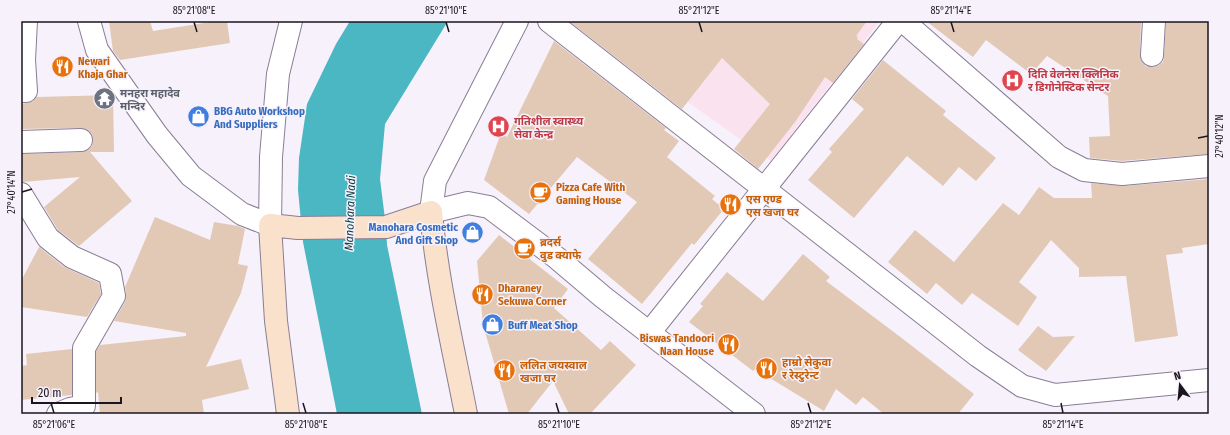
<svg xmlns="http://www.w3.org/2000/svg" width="1230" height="435" font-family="'Fira Sans Condensed','Noto Sans Devanagari',sans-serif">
<rect width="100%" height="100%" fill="#f7f1fc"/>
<!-- medical -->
<polygon fill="#fae2ee" points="575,21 880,21 771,161 575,22"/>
<!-- water -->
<polygon fill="#4ab7c3" points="350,21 448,21 385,124 380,179 386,227 387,245 422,414 337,414 303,242 298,190 299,158 307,104 336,44"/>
<!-- building -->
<g fill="#e2c9b6">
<polygon points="109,21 150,21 153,31 217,21 227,21 230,43 120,60 113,51"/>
<polygon points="569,21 867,21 856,36 858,37 857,39 864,44 833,83 825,77 795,122 758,169 734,149 770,104 722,58 682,109"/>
<polygon points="926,21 1141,21 1140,54 1141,60 1145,66 1152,67 1158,66 1163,62 1164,56 1166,21 1209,21 1209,154 1122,161 1090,158 1089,137 1110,136 1108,96 1047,56 1031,74 986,40 973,57"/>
<polygon points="554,41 666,128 664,130 679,141 667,157 715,196 712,199 724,209 694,245 692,243 642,304 588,259 637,202 577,157 529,214 484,180 501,133 507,137"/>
<polygon points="883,60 946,111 943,115 996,158 976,181 959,167 943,186 907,156 854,218 808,180 832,152 829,149 864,109 852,99"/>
<polygon points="113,95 114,152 90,152 132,201 79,246 58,230 44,207 80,177 23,182 21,154 82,152 88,150 92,146 93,139 92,134 87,129 81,128 21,129 21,104 32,102 37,97"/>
<polygon points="1209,179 1209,244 1182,248 1183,253 1166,255 1178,336 1135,342 1126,276 1079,277 1079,268 1051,240 1019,282 1037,297 1018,326 972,293 962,305 936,283 927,294 888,262 915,230 954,262 1003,203 1019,215 1039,187 1054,198 1092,198 1091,183 1123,186"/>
<polygon points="155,217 210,240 214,222 238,226 245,229 238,264 248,266 241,293 206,367 241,359 249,389 202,400 204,414 100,414 98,392 96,393 96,351 100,345 186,336 186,333 114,321 125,302 126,294 125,287"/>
<polygon points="499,235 568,289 554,308 601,350 610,341 636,365 590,414 569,414 553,381 527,414 509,414 483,325 477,261"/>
<polygon points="39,247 64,267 99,283 101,294 87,317 21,307 21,281"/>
<polygon points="803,254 830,277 826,281 903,339 974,394 958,414 884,414 863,397 856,405 836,389 824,411 755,369 753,371 689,322 703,306 700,304 727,272 763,301"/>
<polygon points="1038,326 1053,337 1075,336 1046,371 1018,350"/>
<polygon points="72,349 72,395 21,400 21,366 27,365 26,354"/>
</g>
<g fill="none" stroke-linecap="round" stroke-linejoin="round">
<defs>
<g id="minor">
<polyline points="89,21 97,50 157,135 191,176 242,214 270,225 271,157 278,74 291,21"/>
<polyline points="517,21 435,181 431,212 468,203 489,207 557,258 603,297 754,414"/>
<polyline points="549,21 978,356 1022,386 1055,395 1209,380"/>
<polyline points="903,21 1059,157 1084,170 1122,174 1209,166"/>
<polyline points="1152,55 1154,21"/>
<polyline points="21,91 26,91 24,60 26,21"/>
<polyline points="21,142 81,140"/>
<polyline points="21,194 48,238 72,257 110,274 114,296 84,348 84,406 70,409 58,414"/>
<polyline points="649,333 898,21"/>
</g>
<path id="secondary" d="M288,414L276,321L270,225L298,228L386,227L431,212C437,280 453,347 466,414"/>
</defs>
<!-- minor casing -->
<use href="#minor" stroke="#8a7d94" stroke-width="24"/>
<!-- secondary casing -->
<use href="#secondary" stroke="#8a7d94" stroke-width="24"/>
<!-- minor -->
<use href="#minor" stroke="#fff" stroke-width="22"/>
<!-- secondary -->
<use href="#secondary" stroke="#fae1cc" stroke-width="22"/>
</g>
<!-- ticks -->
<path fill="none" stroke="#1a151e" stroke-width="1.5" d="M194,22L197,32M446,22L449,32M699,22L702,32M951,22L954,32M1198,138L1208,136M22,192L32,189M51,403L54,413M303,403L306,413M556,403L559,413M808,403L811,413M1061,403L1063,413"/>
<!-- icons -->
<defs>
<symbol id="restaurant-disc" viewBox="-11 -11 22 22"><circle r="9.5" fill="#e8710a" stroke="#f7f1fc"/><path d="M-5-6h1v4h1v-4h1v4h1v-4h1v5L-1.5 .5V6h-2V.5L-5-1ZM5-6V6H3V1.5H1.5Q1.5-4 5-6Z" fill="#fff"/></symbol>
<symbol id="hospital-disc" viewBox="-11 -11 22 22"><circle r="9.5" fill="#e0444e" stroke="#f7f1fc"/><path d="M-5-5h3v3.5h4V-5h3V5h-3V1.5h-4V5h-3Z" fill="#fff"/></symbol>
<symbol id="temple-disc" viewBox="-11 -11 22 22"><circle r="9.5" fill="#6b7280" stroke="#f7f1fc"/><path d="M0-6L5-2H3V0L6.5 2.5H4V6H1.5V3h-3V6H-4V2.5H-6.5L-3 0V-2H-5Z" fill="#fff"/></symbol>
<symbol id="shop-disc" viewBox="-11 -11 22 22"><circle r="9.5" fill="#3f7fe0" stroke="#f7f1fc"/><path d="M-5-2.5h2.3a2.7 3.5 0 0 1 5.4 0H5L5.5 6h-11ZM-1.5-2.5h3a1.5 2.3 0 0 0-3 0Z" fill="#fff"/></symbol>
<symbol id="cafe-disc" viewBox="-11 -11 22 22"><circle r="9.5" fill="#e8710a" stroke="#f7f1fc"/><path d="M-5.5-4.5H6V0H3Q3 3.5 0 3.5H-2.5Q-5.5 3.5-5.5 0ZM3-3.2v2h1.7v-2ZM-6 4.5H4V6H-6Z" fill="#fff"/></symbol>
</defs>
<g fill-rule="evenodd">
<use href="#restaurant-disc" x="50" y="54" width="25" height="25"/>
<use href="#hospital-disc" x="1000" y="68" width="25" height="25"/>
<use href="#temple-disc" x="92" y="86" width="25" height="25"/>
<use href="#shop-disc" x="186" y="104" width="25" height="25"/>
<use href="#hospital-disc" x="486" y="114" width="25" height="25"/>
<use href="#cafe-disc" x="528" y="180" width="25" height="25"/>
<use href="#restaurant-disc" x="718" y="192" width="25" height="25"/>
<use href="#shop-disc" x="460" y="220" width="25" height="25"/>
<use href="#cafe-disc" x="512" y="236" width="25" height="25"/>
<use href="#restaurant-disc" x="470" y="282" width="25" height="25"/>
<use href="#shop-disc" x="480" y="312" width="25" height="25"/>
<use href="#restaurant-disc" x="716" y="332" width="25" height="25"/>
<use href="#restaurant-disc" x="754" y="356" width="25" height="25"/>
<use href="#restaurant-disc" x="492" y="358" width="25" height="25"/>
</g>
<g text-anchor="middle" stroke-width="3" stroke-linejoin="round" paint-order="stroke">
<!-- food labels -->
<g font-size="11" font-weight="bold" fill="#c56008" stroke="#f7f1fc" text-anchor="start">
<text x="78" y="65">Newari<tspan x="78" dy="13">Khaja Ghar</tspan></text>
<text x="556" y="191">Pizza Cafe With<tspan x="556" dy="13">Gaming House</tspan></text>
<text x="746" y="203">एस एण्ड<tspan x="746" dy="13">एस खजा घर</tspan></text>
<text x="540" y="246">ब्रदर्स<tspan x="540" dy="13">वुड क्याफे</tspan></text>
<text x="498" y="292">Dharaney<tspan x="498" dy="13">Sekuwa Corner</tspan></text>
<text x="714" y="342" text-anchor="end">Biswas Tandoori<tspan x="714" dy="13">Naan House</tspan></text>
<text x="782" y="366">हाम्रो सेकुवा<tspan x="782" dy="13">र रेस्टुरेन्ट</tspan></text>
<text x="520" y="369">ललित जयस्वाल<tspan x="520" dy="13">खजा घर</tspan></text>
</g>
<!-- health labels -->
<g font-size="11" font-weight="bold" fill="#be3a42" stroke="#f7f1fc" text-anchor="start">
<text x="1028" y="78">दिति वेलनेस क्लिनिक<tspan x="1028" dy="13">र डिगोनेस्टिक सेन्टर</tspan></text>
<text x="514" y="125">गतिशील स्वास्थ्य<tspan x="514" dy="13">सेवा केन्द्र</tspan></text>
</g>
<!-- worship labels -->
<g font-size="11" font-weight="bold" fill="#5b616d" stroke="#f7f1fc" text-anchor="start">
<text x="120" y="97">मनहरा महादेव<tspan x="120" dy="13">मन्दिर</tspan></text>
</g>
<!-- shop labels -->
<g font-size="11" font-weight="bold" fill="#366cbe" stroke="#f7f1fc" text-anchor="start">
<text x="214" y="115">BBG Auto Workshop<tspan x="214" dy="13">And Suppliers</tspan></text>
<text x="458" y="231" text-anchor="end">Manohara Cosmetic<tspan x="458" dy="13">And Gift Shop</tspan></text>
<text x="508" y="329">Buff Meat Shop</text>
</g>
<!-- water labels -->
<g font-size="12" font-style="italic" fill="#0a3e43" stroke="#f7f1fc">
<text transform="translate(350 213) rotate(-88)" y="4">Manohara Nadi</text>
</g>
</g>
<!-- border -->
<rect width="1230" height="435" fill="none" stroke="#f7f1fc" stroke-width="44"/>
<!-- north arrow -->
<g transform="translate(1180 385) rotate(344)" stroke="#f7f1fc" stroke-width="3" paint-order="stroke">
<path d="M0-3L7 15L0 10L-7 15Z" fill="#1a151e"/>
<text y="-6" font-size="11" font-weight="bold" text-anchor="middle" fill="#1a151e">N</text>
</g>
<!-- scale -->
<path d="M32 397v6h89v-6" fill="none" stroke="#1a151e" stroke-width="2"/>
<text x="38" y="397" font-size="12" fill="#1a151e" stroke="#f7f1fc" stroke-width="3" paint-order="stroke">20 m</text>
<rect x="22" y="22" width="1186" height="391" fill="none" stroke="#1a151e" stroke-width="1.5"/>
<g font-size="10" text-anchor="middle" fill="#1a151e">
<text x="194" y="14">85°21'08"E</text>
<text x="446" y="14">85°21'10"E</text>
<text x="699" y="14">85°21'12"E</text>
<text x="951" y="14">85°21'14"E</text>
<text transform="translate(1219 136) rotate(-90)" y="4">27°40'12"N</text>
<text transform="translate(11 192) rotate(-90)" y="4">27°40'14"N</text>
<text x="54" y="428">85°21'06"E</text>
<text x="306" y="428">85°21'08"E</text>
<text x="559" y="428">85°21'10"E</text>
<text x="811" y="428">85°21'12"E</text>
<text x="1063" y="428">85°21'14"E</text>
</g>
</svg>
